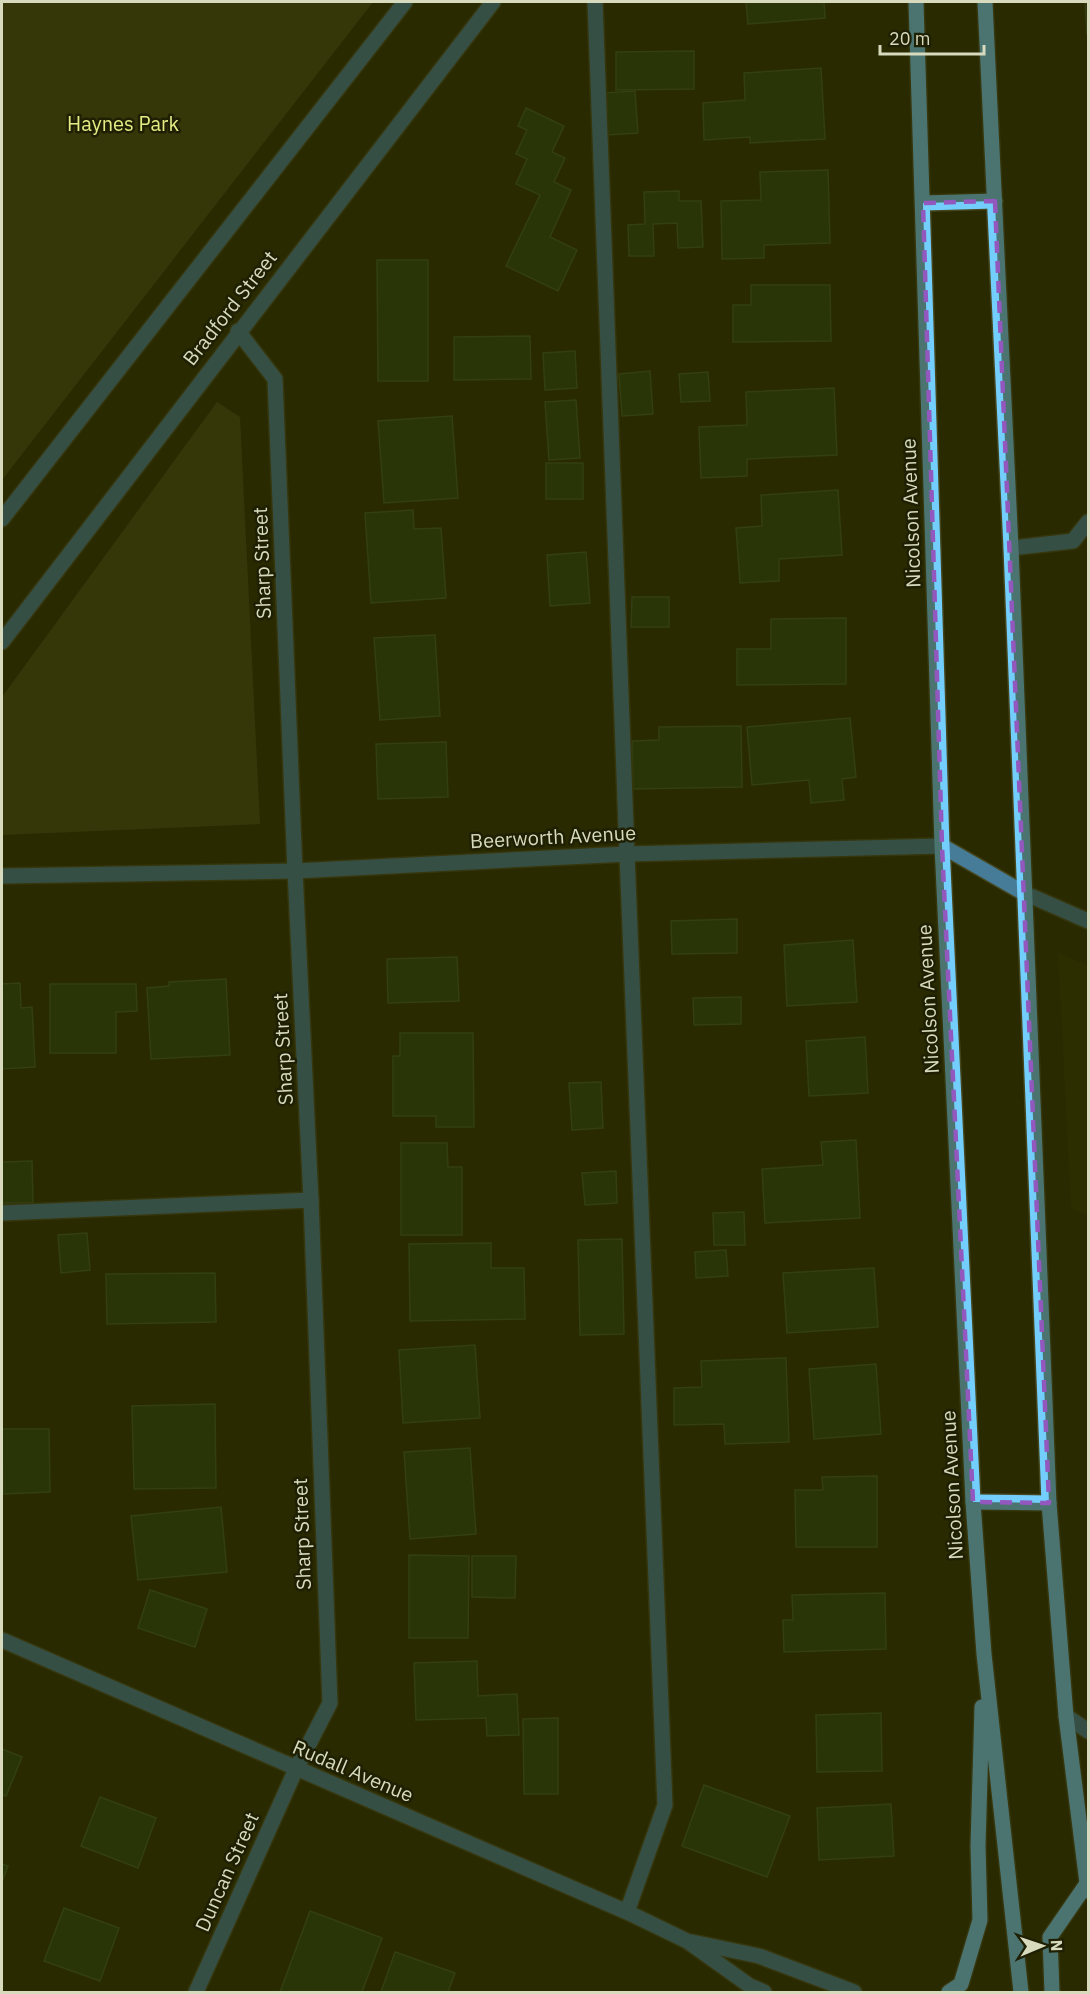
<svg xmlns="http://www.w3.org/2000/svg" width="1090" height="1994" font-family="'IBM Plex Sans',sans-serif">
<rect width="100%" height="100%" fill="#292a00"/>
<!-- built -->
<polygon fill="#323300" points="1058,952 1088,966 1088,1216 1071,1208"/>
<!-- green -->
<g fill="#444715">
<polygon points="2,2 373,2 2,480"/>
<polygon points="217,402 240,417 260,824 2,835 2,697"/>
</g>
<!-- building -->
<g fill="#284010" stroke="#3f5829" stroke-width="1.5">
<polygon points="746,2 824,2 825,18 748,24"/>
<polygon points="1085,2 1088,2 1088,34 1087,34"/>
<polygon points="694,51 694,89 616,90 616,52"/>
<polygon points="821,68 825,139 750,143 750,137 704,140 703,103 745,100 744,73"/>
<polygon points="635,91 638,133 607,135 605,93"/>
<polygon points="526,108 564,126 552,152 565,158 554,182 571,190 550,237 577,250 558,291 506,266 540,195 516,184 527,159 516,154 527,130 518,126"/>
<polygon points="828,170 830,243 764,245 764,258 722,259 721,201 761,200 760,172"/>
<polygon points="679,191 679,201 701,201 703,247 678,248 677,223 653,224 654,256 629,256 628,225 645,224 644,192"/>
<polygon points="377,260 428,260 428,381 378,381"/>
<polygon points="751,285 830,285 831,341 733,342 733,305 751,305"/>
<polygon points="530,336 531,379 454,380 454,337"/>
<polygon points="575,351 577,388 545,390 543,353"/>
<polygon points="650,371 653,414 622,416 619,374"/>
<polygon points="708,372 710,401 681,402 679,374"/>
<polygon points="834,388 837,455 747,459 747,476 701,478 699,427 747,425 746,392"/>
<polygon points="576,400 580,458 549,460 545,402"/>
<polygon points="452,416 458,498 384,503 378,421"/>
<rect x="546" y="463" width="37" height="36"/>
<polygon points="838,490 842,555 779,559 779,581 740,583 736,528 762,526 761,495"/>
<polygon points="413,510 414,529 441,528 446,598 371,603 365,513"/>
<polygon points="586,552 590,603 550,606 547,555"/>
<polygon points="632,597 669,597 669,627 631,627"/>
<polygon points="846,618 846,684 737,685 737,649 771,649 771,619"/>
<polygon points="435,635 440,716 380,720 374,638"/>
<polygon points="850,718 856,777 842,779 844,800 811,803 809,780 752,785 747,727"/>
<polygon points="741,726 742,787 633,789 632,741 659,740 659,727"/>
<polygon points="446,742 448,797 378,799 376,744"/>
<polygon points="737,919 737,953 672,954 671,921"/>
<polygon points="853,940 857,1002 787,1006 784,945"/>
<polygon points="457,957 459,1001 388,1003 387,959"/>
<polygon points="226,979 230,1055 151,1059 147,988 169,986 169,982"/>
<polygon points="20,983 21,1008 32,1007 35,1067 2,1069 2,984"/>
<polygon points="50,984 136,984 137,1011 116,1012 116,1053 50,1053"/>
<polygon points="741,997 741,1024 694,1025 693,998"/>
<polygon points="400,1033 473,1033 474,1127 436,1127 436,1116 393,1116 393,1056 400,1056"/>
<polygon points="865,1037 868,1093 809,1096 806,1041"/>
<polygon points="601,1082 603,1128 572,1130 569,1083"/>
<polygon points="856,1140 860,1218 765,1223 762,1169 823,1165 821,1142"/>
<polygon points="401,1143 447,1143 448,1167 462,1167 462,1235 401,1235"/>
<polygon points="32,1161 33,1203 2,1203 2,1162"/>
<polygon points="616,1171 617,1203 585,1205 582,1173"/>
<polygon points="744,1212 745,1245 714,1245 713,1213"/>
<polygon points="87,1233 90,1270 61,1273 58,1235"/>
<polygon points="622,1239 624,1334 580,1335 578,1240"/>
<polygon points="491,1243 491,1268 524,1268 525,1319 410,1321 409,1244"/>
<polygon points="726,1250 728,1276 696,1278 695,1252"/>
<polygon points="874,1268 878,1327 787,1333 783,1273"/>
<polygon points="215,1273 216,1322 107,1324 106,1274"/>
<polygon points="475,1345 480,1418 403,1423 399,1350"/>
<polygon points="786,1358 789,1442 725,1444 724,1424 674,1425 674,1388 702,1387 701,1361"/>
<polygon points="876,1364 881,1434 814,1439 809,1369"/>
<polygon points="215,1404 216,1488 134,1489 132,1406"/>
<polygon points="2,1429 49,1429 50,1492 3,1494"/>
<polygon points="470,1448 476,1534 410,1539 404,1452"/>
<polygon points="877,1476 877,1547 796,1547 795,1490 823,1490 822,1477"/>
<polygon points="221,1507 227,1572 138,1580 131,1516"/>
<polygon points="409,1555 469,1556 468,1638 409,1638"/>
<polygon points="472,1556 516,1556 515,1598 472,1597"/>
<polygon points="150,1590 207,1609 195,1647 138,1628"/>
<polygon points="885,1593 886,1649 784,1652 783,1620 793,1620 792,1595"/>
<polygon points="477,1661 478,1696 517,1694 519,1735 487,1736 486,1718 416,1720 414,1663"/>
<polygon points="881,1713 882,1771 817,1772 816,1715"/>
<polygon points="558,1718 558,1794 524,1794 523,1719"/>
<polygon points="2,1749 22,1757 6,1796 2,1795"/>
<polygon points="704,1785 790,1816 767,1877 682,1846"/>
<polygon points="100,1797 156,1818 138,1868 81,1846"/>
<polygon points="891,1804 894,1856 819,1860 817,1808"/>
<polygon points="2,1864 8,1866 2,1882"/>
<polygon points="64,1908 119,1928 100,1981 44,1961"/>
<polygon points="310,1911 382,1938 362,1992 280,1992"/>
<polygon points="395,1952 455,1973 448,1992 381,1992"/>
</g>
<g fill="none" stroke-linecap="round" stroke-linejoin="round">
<defs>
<g id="minor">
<polyline points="595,2 627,854 665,1805 627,1912"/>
<polyline points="2,519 405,2"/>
<polyline points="1011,548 1073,541 1088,522"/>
<polyline points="2,642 493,2"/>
<polyline points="2,876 295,871 627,854 942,846 1024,893 1088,921"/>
<polyline points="2,1213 311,1200"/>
<polyline points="2,1640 627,1912 687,1941 750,1986 764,1992"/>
<polyline points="1066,1716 1088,1731"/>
<polyline points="692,1942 759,1956 854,1992"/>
<polyline points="196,1992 296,1769 330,1703 311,1200 295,871 275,379 238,331"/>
</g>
<g id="major">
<polyline points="916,2 942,846 973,1502 984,1654 1021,1992"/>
<polyline points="985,2 1011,548 1049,1503 1066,1716 1088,1891"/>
<polyline points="923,203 995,201"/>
<polyline points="973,1502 1049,1503"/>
<polyline points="949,1992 961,1984 980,1920 978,1846 982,1707"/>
<polyline points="1052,1992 1050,1937 1088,1882"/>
</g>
</defs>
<!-- minor casing -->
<use href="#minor" stroke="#45461e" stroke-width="18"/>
<!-- major casing -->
<use href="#major" stroke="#45461e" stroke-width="18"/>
<!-- minor -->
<use href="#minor" stroke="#467c97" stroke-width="15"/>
<!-- major -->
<use href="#major" stroke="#73cefb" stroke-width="15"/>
</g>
<!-- marked area -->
<path d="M0 0H1090V1994H0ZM995,201L1049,1503L973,1502L942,846L923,203Z" fill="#292a00" fill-opacity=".55" fill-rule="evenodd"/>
<path fill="none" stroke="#9258be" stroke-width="4.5" stroke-dasharray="12 8" stroke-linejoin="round" d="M995,201L1049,1503L973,1502L942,846L923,203Z"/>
<g text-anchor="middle" stroke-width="5" stroke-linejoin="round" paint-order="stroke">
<!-- park labels -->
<g font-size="20" fill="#e4eb83" stroke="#1f2003">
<text x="123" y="131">Haynes Park</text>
</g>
<!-- street labels -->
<g font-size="20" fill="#d7dabd" stroke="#1f2003">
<text transform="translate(230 308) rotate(-52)" y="7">Bradford Street</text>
<text transform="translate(911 513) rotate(-92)" y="7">Nicolson Avenue</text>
<text transform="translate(262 563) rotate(-92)" y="7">Sharp Street</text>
<text transform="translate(553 837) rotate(-3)" y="7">Beerworth Avenue</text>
<text transform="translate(928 999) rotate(-93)" y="7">Nicolson Avenue</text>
<text transform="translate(283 1049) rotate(-93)" y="7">Sharp Street</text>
<text transform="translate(952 1485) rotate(-93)" y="7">Nicolson Avenue</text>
<text transform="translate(302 1534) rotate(-92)" y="7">Sharp Street</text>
<text transform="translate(353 1771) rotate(23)" y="7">Rudall Avenue</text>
<text transform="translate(227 1872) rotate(-66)" y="7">Duncan Street</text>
</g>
</g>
<!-- border -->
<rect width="1090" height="1994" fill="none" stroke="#d7dabd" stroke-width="6"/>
<!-- north arrow -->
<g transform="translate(1042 1946) rotate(88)" stroke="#1f2003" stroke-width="4.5" paint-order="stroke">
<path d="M0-4.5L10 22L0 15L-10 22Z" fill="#d7dabd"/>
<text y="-9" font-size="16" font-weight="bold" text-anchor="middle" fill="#d7dabd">N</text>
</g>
<!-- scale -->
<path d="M880 45v9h104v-9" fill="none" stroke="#d7dabd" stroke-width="3"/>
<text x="889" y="45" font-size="18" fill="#d7dabd" stroke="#1f2003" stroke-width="4.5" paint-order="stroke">20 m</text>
</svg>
